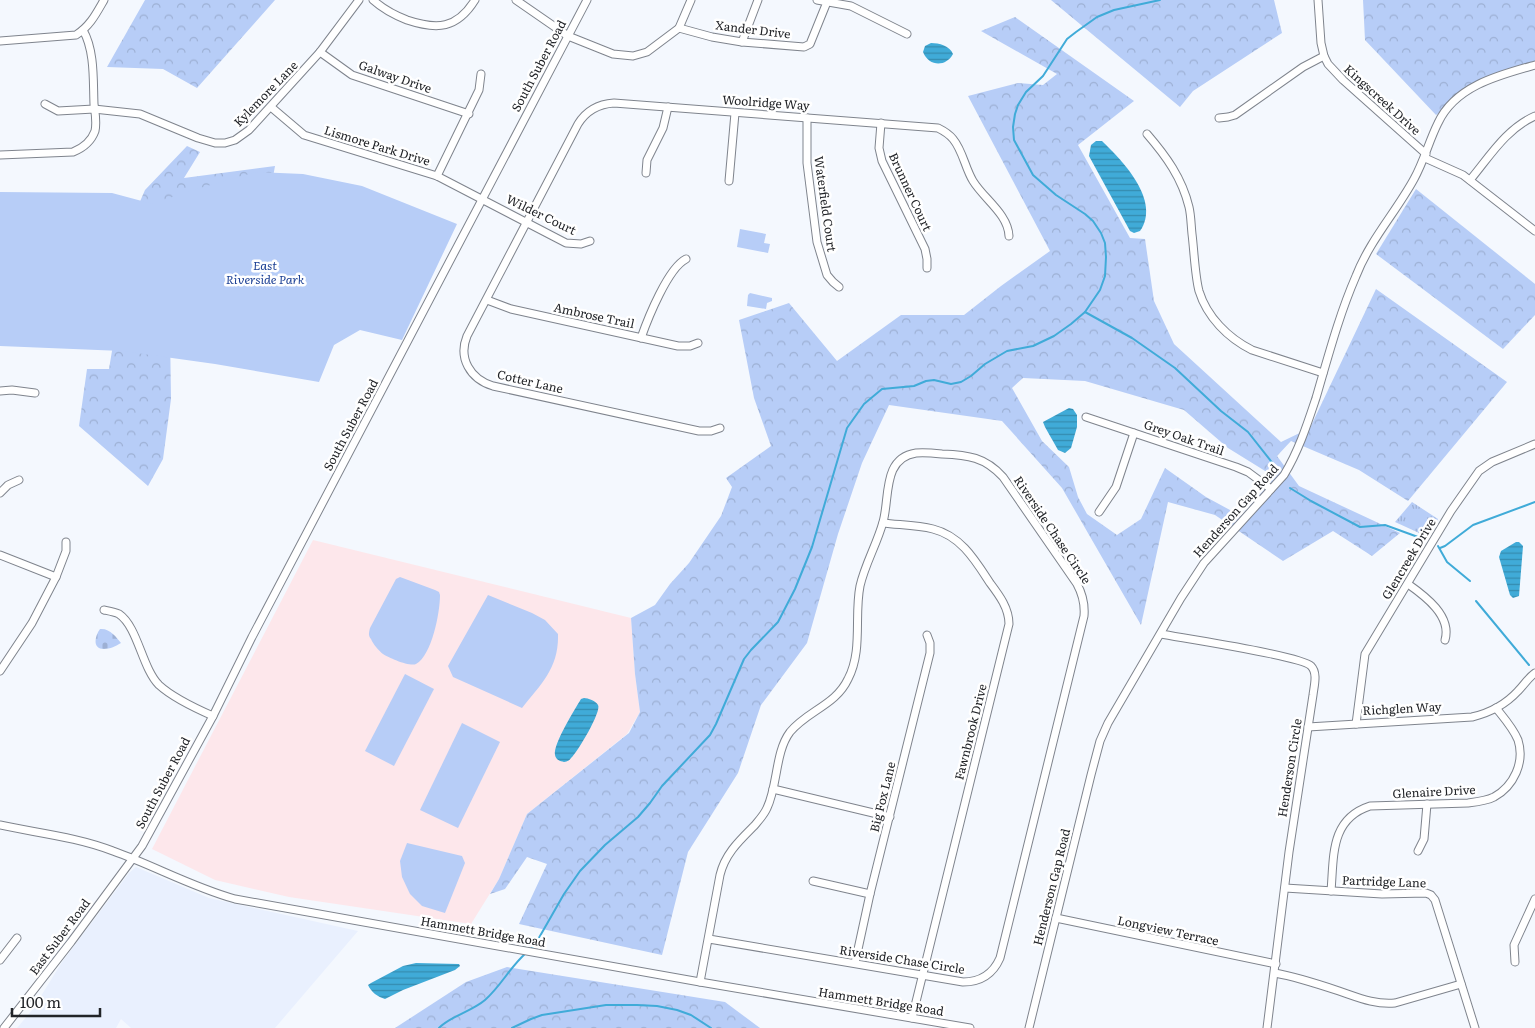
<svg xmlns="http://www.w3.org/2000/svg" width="1535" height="1028" font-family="Literata,serif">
<defs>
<pattern id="grass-tufts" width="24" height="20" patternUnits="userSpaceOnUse" patternTransform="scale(1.25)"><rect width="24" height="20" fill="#b7cdf7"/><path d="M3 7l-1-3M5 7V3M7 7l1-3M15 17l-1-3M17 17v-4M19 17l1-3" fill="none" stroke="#9db0d4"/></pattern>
<pattern id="forest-crowns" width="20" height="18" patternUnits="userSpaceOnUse" patternTransform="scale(1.25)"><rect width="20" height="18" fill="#b7cdf7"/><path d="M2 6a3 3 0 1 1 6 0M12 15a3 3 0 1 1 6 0" fill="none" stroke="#9db0d4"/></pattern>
<pattern id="cemetery-stones" width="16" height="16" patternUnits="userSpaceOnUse" patternTransform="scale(1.25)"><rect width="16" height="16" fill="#b7cdf7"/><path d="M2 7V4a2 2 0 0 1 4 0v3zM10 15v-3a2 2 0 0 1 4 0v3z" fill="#9db0d4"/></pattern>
<pattern id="water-rules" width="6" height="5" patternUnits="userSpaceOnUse" patternTransform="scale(1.25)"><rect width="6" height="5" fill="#40abd8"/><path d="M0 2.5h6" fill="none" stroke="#358baf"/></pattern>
</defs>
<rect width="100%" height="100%" fill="#f4f8fe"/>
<!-- built -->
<polygon fill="#e9f0fe" points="136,867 209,898 358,931 275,1028 131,1028 121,1019 116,1028 17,1028 33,1009 62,962 129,873"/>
<!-- education -->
<polygon fill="#fde7eb" points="313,540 631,618 635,674 640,712 627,734 527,814 499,879 471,924 289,897 215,880 152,849"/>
<!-- grass -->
<polygon fill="url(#grass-tufts)" points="1412,502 1438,519 1428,537 1395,522"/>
<!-- forest -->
<g fill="url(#forest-crowns)" fill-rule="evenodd">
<polygon points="145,0 275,0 197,88 163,69 107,67"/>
<polygon points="1051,0 1274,0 1282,33 1193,91 1180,107"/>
<polygon points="1363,0 1535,0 1535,62 1482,81 1436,115 1365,40"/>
<path d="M1015,17L1134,101L1078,145L1130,238L1145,239L1154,301L1174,344L1281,442L1310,428L1376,289L1507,382L1408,501L1359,470L1291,441L1277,456L1299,486L1400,533L1372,556L1333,531L1283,561L1215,515L1168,502L1141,625L1062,488L1002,421L889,405L862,463L838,534L807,643L761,705L738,773L688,852L662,955L519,924L547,864L527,857L505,889L490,894L499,879L527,814L629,733L640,712L635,674L631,618L655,605L670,584L689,563L721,516L732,487L726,478L771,446L754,398L739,320L789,303L837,361L901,315H964L1001,286L1050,251L968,96L1018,83L1043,85L1057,74L981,31ZM1023,378L1085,381L1184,410L1228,448L1275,477L1241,516L1206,497L1165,468L1141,519L1117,535L1087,514L1078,497L1069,467L1042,441L1012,388Z"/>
<polygon points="187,146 200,152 184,178 275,166 273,177 170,332 171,399 163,459 148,486 79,426 87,369 109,369 135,213 145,190"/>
<polygon points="1416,189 1535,284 1535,315 1503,349 1376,254"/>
<polygon points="507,967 725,1002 760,1028 395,1028 466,982"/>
</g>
<!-- cemetery -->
<path fill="url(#cemetery-stones)" d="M100,629C110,628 116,637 121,643C116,646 110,649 104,649C92,649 95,636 100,629Z"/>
<!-- green -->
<g fill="#b7cdf7">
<polygon points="256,172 303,174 362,186 457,224 402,340 360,330 334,345 319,382 215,364 122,351 0,346 0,192 112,193 153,204 186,192"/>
<polygon points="740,229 766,234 764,243 770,244 768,253 737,247"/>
<polygon points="750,293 772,298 772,301 767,303 766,309 747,306 748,295"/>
<path d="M400,577L435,590L439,592L440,595C440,612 432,655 416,664C410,667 389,658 383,654C379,651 373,644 371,639C368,636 369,632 370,628L396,579Z"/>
<path d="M488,595L532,613L545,620L558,634C559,668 541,684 522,708L453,677L448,666Z"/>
<polygon points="405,674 434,689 394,766 365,751"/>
<polygon points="462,723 500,742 458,828 420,810"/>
<polygon points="407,843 462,856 465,863 445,913 422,906 410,894 402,877 400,861"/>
</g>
<!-- water -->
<g fill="url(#water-rules)">
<path d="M931,43C939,43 950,46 953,54C946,67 929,67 923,52L925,46Z"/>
<path d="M1096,141H1102C1123,161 1161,201 1140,231L1134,233L1130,231L1089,156L1091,145Z"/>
<polygon points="1069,408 1073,409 1077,415 1077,427 1071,448 1065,453 1058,450 1045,427 1043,422"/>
<polygon points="1516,542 1519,542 1523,546 1519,596 1513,598 1510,595 1499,557 1501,551"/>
<path d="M584,698C588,698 596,701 598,705C602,711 577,753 571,758C569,761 568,761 564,762C560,761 556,760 555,755C553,744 575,709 581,699Z"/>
<path d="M416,963L459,964L460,966L455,970L403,990L385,999C378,997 371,992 368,985L371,983L403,966Z"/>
</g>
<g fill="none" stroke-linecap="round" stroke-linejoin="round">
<!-- stream -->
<g stroke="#40abd8" stroke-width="2">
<polyline points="1085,312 1132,338 1175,368 1221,411 1248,432 1274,465"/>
<polyline points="1290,488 1311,501 1360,527 1385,525 1418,537 1425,538"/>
<polyline points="1438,546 1447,562 1470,581"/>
<polyline points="1440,548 1445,546 1473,525 1535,502"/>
<polyline points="1476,601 1529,665"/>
<polyline points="530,950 536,943 564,894 580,871 605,845 638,817 650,803 662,786 710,735 716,724 744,659 751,650 778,622 795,589 812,547 847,428 864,404 882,389 914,386 926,381 934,380 951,384 961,382 971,376 985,364 1007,351 1033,346 1054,336 1071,324 1085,312 1100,290 1105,276 1106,257 1105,243 1101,233 1093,221 1085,214 1056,195 1033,175 1014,140 1013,127 1015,114 1018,105 1026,92 1043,76 1067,39 1076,32 1097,17 1114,10 1160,0"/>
<path d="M439,1028C450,1016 471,1012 485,1000C501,986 510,967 526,953"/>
<polyline points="512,1028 531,1019 542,1015 606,1005 637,1005 657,1006 677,1010 691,1015 711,1028"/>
</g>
<defs>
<g id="minor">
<path d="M373,0C383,9 394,15 407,20C437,30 457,29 475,0"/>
<polyline points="516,0 568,36 613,54 633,56 647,52 679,28 691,0"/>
<polyline points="817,0 851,6 907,34"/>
<polyline points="1318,0 1321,43 1324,56 1328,64 1343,80 1426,154"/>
<polyline points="679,28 712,37 742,42 804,47 810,44 827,2"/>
<path d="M0,41L76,35C90,26 96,14 104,0"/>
<polyline points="742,42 758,0"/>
<polyline points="320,52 352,75 469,114"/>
<polyline points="45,104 58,111 94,109 140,114 198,138 215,143 225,143 235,140 249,130 320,52 359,0"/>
<polyline points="271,107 304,135 437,176 566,243 581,244 590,241"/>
<polyline points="807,118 807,163 817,242 827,275 833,282 839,287"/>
<polyline points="1219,118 1228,117 1235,115 1303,67 1324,56"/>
<polyline points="881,123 879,148 882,161 925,249 927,259 927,268"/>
<path d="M1147,134C1166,156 1182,178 1189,207C1191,215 1191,225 1192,234C1194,250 1195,276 1199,291C1207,317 1228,338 1252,350L1323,373"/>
<path d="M0,155L73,152C83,148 91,142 95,131C97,122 95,112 94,104C93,81 95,51 83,30"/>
<polyline points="1425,158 1463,175 1535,231"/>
<polyline points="646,173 647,160 663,128 668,107"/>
<polyline points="437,176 479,90 481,74"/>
<path d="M1470,180C1490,156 1506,129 1535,116"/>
<polyline points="729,181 735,113"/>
<polyline points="487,300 511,309 678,346 690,346 698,343"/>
<path d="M641,338C648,318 668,268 686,259"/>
<polyline points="0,391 12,390 35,393"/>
<polyline points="1086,417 1236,467 1248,472 1271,489"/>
<path d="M720,428L711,431H699L493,386C470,379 458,358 467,336L578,124C586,111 599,104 614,103L938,128C944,131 949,134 953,139C963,151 965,168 973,181C984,199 1008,214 1009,236"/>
<polyline points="0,493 8,485 19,480"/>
<polyline points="1099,512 1116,487 1134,433"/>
<path d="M883,523C899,525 917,525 933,529C961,536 975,560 990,583C999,595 1009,608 1009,624L912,1018"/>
<polyline points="0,555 56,577"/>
<path d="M1408,584C1425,596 1452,616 1445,640"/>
<path d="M104,610C109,611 115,612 119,614C138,627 142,668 159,685C171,696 197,709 213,716"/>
<path d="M1161,634C1182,638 1302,656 1311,666C1318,673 1314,686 1313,695L1289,852L1267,1028"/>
<polyline points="0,671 32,623 56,577 66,551 66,542"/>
<polyline points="1356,724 1365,654 1451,511 1479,471 1492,462 1535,444"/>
<path d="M1308,727L1472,717C1489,713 1506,704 1518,691C1524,685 1528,678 1535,673"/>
<polyline points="773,789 890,817"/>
<path d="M0,825C37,833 77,837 113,851C155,866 192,887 235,899L700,982L970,1028"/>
<polyline points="1418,851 1424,839 1427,804"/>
<polyline points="813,881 870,894"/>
<polyline points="1285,888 1382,894 1426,893 1431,895 1435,900 1475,1028"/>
<path d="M1331,891C1334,856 1330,819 1370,806L1468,803C1476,802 1486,801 1494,797C1514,786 1525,762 1518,740C1513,728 1504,718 1496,708"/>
<polyline points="1056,918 1276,964"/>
<polyline points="0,960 17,938"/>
<polyline points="1515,962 1514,945 1535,899"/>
<polyline points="855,963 870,894 930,653 930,643 927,635"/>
<path d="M1275,973C1297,977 1318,984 1339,991C1357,997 1375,1005 1395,1003L1461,984"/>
<path d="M700,982L720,875C725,854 739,841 754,826C759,820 764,815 767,808C778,785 775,752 790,732C807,711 836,705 848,679C863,651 854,616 860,586C865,564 877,544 883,522C890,498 882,458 916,453C924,452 933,453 942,454C968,455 985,457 1003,477L1077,584C1083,595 1085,604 1084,616L1000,958C993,974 981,982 963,982L709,939"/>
<polyline points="4,1028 71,942 142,846 213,716 252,637 587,0"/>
<path d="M1029,1028L1091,775L1100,741L1108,723L1181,598L1204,563L1284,475C1299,450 1307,425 1316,398C1328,357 1339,315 1356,276C1370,240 1396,212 1414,179C1424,161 1429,141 1438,123C1455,86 1499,75 1535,65"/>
</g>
</defs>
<!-- minor casing -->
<use href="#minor" stroke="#7f848d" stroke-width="9"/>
<!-- minor -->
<use href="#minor" stroke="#fff" stroke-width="7"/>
</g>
<g text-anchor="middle" stroke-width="5" stroke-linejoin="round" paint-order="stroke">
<!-- street labels -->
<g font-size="12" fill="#222428" stroke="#fff">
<text transform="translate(753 30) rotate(7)" y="4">Xander Drive</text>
<text transform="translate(539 66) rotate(-62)" y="4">South Suber Road</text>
<text transform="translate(395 77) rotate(19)" y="4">Galway Drive</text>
<text transform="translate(266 94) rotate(-46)" y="4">Kylemore Lane</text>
<text transform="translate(1382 100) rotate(42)" y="4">Kingscreek Drive</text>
<text transform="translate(766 103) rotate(4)" y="4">Woolridge Way</text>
<text transform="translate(377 146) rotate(17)" y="4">Lismore Park Drive</text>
<text transform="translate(910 192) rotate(65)" y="4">Brunner Court</text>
<text transform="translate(825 204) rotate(82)" y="4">Waterfield Court</text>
<text transform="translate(541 215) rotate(26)" y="4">Wilder Court</text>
<text transform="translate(594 316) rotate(12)" y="4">Ambrose Trail</text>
<text transform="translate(530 382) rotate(13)" y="4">Cotter Lane</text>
<text transform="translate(351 425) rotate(-62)" y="4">South Suber Road</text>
<text transform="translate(1184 438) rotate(19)" y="4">Grey Oak Trail</text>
<text transform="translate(1236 511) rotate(-48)" y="4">Henderson Gap Road</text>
<text transform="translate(1052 530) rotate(56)" y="4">Riverside Chase Circle</text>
<text transform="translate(1409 559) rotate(-59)" y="4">Glencreek Drive</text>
<text transform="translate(1402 709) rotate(-3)" y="4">Richglen Way</text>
<text transform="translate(971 732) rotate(-76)" y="4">Fawnbrook Drive</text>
<text transform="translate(1290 768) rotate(-81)" y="4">Henderson Circle</text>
<text transform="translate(163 783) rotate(-62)" y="4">South Suber Road</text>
<text transform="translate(1434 792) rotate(-3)" y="4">Glenaire Drive</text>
<text transform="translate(883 797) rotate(-76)" y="4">Big Fox Lane</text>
<text transform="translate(1384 882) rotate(2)" y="4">Partridge Lane</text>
<text transform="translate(1052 887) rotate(-76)" y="4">Henderson Gap Road</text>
<text transform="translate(1168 931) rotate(12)" y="4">Longview Terrace</text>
<text transform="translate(483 932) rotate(10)" y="4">Hammett Bridge Road</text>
<text transform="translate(60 937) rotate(-53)" y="4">East Suber Road</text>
<text transform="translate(902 960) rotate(9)" y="4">Riverside Chase Circle</text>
<text transform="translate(881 1002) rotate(9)" y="4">Hammett Bridge Road</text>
</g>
<!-- park labels -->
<g font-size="12" font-style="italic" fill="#1b3f94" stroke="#fff">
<text x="265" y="270">East<tspan x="265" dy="14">Riverside Park</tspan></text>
</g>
</g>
<!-- scale -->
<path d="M12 1008v8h88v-8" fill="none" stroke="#222428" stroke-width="2.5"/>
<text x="20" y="1008" font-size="15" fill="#222428" stroke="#ffffff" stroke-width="4" paint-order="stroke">100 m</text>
</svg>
